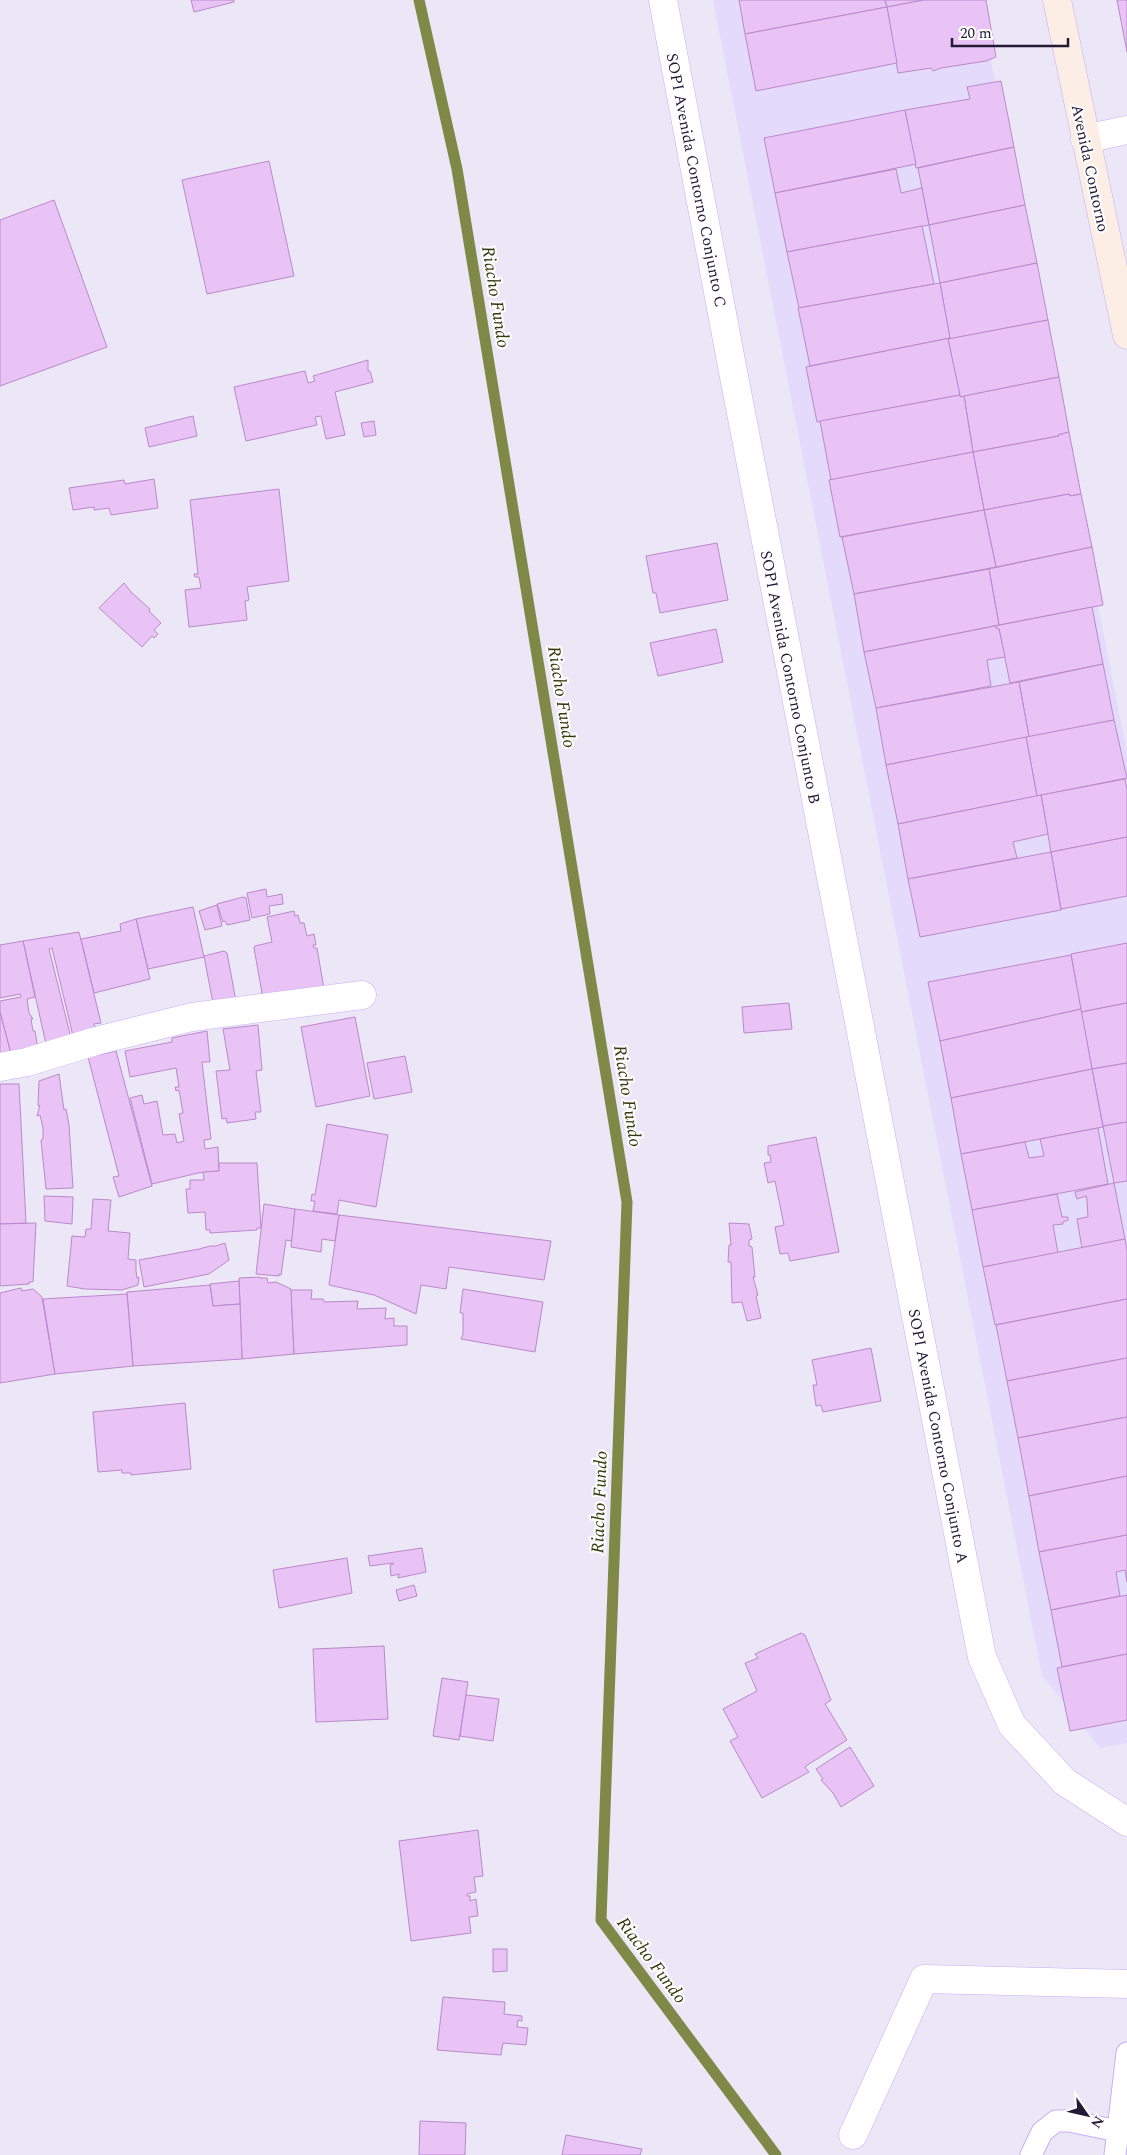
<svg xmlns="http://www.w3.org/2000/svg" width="1127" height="2155" font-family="Spectral,serif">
<rect width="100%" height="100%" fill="#ebe7f6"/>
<!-- built -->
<polygon fill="#e3dafc" points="713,0 979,0 1127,753 1127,1743 1100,1748 1042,1675"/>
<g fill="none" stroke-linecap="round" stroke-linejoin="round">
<!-- stream -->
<polyline stroke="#7f8947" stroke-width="11" points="419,0 457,169 627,1202 601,1920 776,2155"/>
</g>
<!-- building -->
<g fill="#e9c3f6" stroke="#ba89ca">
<polygon points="191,0 234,0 234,2 194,12"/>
<polygon points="739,0 885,0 887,7 745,34"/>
<polygon points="885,0 924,0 887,7"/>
<polygon points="924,0 986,0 996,57 986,61 941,68 933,71 931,68 898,73 887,7"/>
<polygon points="1117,0 1127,0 1127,52"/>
<polygon points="887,7 897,63 756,91 745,34"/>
<polygon points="1001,81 1014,147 916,168 905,110 970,99 967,87"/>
<polygon points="905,110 916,164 775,193 764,138"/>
<polygon points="1014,147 1025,205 929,225 918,168"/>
<polygon points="269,161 294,276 207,294 182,180"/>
<polygon points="896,169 901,193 922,188 929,225 787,252 775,193"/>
<polygon points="54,200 107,347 0,386 0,220"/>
<polygon points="1025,205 1037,263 940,283 929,225"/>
<polygon points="922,226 934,284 799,308 787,252"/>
<polygon points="1037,263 1048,320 950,339 940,283"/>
<polygon points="940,283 950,338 810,366 798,308"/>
<polygon points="1048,320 1059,377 960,397 948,339"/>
<polygon points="950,338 948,339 960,395 817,422 806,367"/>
<polygon points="368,360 368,371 370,371 373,382 335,392 345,435 326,439 321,416 315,417 317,425 246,441 234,387 305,371 308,383 315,381 313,376"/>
<polygon points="1059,377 1069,432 1058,435 1059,436 973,452 964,396"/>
<polygon points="960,395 960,397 964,396 973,452 831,480 820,421"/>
<polygon points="193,416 197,436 149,447 145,428"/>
<polygon points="374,421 376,435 364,437 361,423"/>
<polygon points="1069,432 1081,494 1070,496 1069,494 984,510 973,452 1059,436 1058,435"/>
<polygon points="973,452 984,510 840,537 829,480"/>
<polygon points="154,479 158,508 111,515 109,508 94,510 94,507 73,510 69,488 124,480 125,484"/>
<polygon points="279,489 289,581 247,587 249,600 245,601 247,620 189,627 185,590 201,588 199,577 195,577 194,574 198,574 190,500"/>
<polygon points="1069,494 1070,496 1081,494 1092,547 996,567 984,510"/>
<polygon points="984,510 996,567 854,594 842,537"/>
<polygon points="717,543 728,600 660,613 656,593 653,593 646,556"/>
<polygon points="1092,547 1103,605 999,625 989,569"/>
<polygon points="989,569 999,625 864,652 854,594"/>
<polygon points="124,583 131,592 150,609 149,611 161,623 154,630 158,634 154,638 152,636 142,647 99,608"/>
<polygon points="1092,607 1103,664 1010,683 999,629 996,628 995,626"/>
<polygon points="995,626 996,628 999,629 1005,657 987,660 991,686 876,708 864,652"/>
<polygon points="716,629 723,662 658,676 650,643"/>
<polygon points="1103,664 1114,720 1029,737 1019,682"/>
<polygon points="1019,682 1029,737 886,765 876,708"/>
<polygon points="1114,720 1127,778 1037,796 1026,737"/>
<polygon points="1026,737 1037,796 898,824 886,765"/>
<polygon points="1125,779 1127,790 1127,837 1051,852 1041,795"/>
<polygon points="1041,795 1048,834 1013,842 1017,858 908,879 898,824"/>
<polygon points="1127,837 1127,896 1061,909 1051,852"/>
<polygon points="1051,852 1061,910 920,937 908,879"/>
<polygon points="266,889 267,897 282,894 283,904 269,906 270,914 252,918 247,893"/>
<polygon points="243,897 246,898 250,920 227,925 225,921 223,922 217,904"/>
<polygon points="217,905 222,926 205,930 199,911"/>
<polygon points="193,907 204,957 148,969 136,919"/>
<polygon points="294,911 295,916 298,915 300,923 304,923 307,936 314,934 316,945 313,945 314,948 317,948 324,989 261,997 261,993 262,993 254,948 255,946 272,942 267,917"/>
<polygon points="136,919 150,979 94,993 81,939 121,931 120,924"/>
<polygon points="79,932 101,1023 94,1024 97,1035 74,1040 52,948 49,949 71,1038 46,1044 23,941"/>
<polygon points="23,941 35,997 27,999 29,1013 33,1019 31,1019 33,1031 35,1031 38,1049 11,1054 0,1012 0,1001 21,997 20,994 0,998 0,945"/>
<polygon points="1127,943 1127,1003 1081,1012 1071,954"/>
<polygon points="224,951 227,953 236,1001 213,1003 204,956"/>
<polygon points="1071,955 1081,1009 940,1041 928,982"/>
<polygon points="789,1003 792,1029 744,1033 742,1007"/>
<polygon points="1127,1003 1127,1063 1092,1069 1081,1012"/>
<polygon points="1081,1009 1092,1069 951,1098 940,1041"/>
<polygon points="0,1012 11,1054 0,1057"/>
<polygon points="355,1017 370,1096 316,1107 301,1027"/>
<polygon points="258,1025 262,1070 256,1071 261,1112 255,1112 256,1119 227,1123 226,1118 222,1119 216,1071 230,1070 223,1029"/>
<polygon points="207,1031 210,1062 202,1062 211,1139 204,1140 205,1149 218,1147 219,1171 198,1173 152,1184 130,1098 142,1095 144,1104 157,1101 163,1135 175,1134 177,1143 184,1141 179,1114 183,1113 179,1090 176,1091 175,1087 179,1087 176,1068 130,1077 125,1051 172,1042 172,1038"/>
<polygon points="116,1051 152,1186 119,1197 113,1177 119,1176 88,1057"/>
<polygon points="405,1056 412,1092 374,1099 367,1063"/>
<polygon points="1127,1063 1127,1122 1103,1126 1092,1069"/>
<polygon points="1092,1069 1103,1127 961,1154 951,1098"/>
<polygon points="59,1074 64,1110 66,1109 69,1125 73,1188 46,1189 41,1140 43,1139 43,1128 40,1115 37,1116 40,1105 38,1106 39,1081"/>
<polygon points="0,1084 19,1084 26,1223 0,1224"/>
<polygon points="1127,1122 1127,1181 1114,1183 1103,1126"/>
<polygon points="327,1124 388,1135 376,1207 339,1200 337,1214 313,1211 315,1201 311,1201 312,1194 315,1195"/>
<polygon points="1098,1128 1108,1184 972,1210 961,1154 1025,1142 1029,1158 1044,1156 1040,1139"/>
<polygon points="816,1137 839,1252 790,1261 788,1253 780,1254 775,1227 784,1225 775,1181 768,1183 764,1163 771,1162 770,1155 768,1155 768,1146"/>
<polygon points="219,1163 257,1163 261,1228 257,1228 257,1230 210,1233 210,1230 206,1230 205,1212 188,1213 186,1189 190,1189 190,1180 204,1180 203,1172 219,1171"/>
<polygon points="1114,1183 1125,1239 1082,1248 1077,1219 1088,1217 1087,1200 1086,1196 1077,1199 1075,1192"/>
<polygon points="1057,1194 1062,1217 1068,1217 1068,1220 1063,1222 1063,1224 1053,1225 1058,1253 983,1267 972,1210"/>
<polygon points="44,1196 73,1197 72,1224 45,1221"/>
<polygon points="93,1199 111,1200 108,1231 130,1233 128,1259 136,1260 136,1271 137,1278 139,1277 138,1285 122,1290 85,1289 67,1286 72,1236 85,1237 86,1229 91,1229"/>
<polygon points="264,1204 295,1209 292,1241 286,1240 281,1275 279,1274 279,1276 256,1274"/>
<polygon points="295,1209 339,1215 335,1241 322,1239 321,1252 291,1247"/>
<polygon points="339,1215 551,1241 544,1280 449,1267 446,1289 421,1285 416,1314 374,1295 329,1285"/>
<polygon points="36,1223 33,1282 29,1282 29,1284 0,1286 0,1224"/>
<polygon points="729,1223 749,1224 752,1239 749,1240 749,1246 752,1247 755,1277 753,1277 758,1295 756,1296 761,1318 747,1321 742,1302 732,1303 731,1262 728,1262 729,1245 731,1245"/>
<polygon points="1125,1239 1127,1250 1127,1299 995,1325 983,1267"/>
<polygon points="225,1243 229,1260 209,1274 144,1287 139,1260 199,1249 210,1246 216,1246"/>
<polygon points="260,1277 260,1278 267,1278 268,1283 276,1282 291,1289 294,1354 242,1359 239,1278"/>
<polygon points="239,1281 240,1304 213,1306 210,1284"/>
<polygon points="210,1285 213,1306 240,1304 242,1359 133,1366 127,1292"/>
<polygon points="21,1288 22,1291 33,1289 42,1297 55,1374 0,1383 0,1293"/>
<polygon points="463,1289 543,1302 535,1352 461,1339 463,1334 463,1313 460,1313"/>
<polygon points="291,1290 312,1290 311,1299 323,1299 324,1302 358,1301 357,1309 386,1308 385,1319 394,1318 394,1326 407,1326 407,1345 294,1354"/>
<polygon points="127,1294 133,1366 55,1374 43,1299"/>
<polygon points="1127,1299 1127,1358 1007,1381 996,1325"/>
<polygon points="871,1348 881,1401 823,1412 821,1405 816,1406 813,1385 817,1385 812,1360"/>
<polygon points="1127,1358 1127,1417 1018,1438 1007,1381"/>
<polygon points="185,1403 191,1469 131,1475 131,1473 122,1473 122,1470 98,1472 93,1412"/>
<polygon points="1127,1417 1127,1476 1029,1496 1018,1438"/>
<polygon points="1127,1476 1127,1535 1039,1552 1029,1496"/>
<polygon points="1127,1535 1127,1582 1125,1570 1116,1572 1120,1596 1051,1610 1039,1552"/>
<polygon points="422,1548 426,1572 398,1578 399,1574 391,1576 390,1565 394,1564 393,1563 370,1566 368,1556"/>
<polygon points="347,1558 352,1593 279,1608 273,1570"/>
<polygon points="414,1585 417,1596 399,1601 396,1590"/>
<polygon points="1127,1595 1127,1654 1062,1667 1051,1610"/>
<polygon points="801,1633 805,1635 831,1700 825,1704 847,1740 809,1764 805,1767 809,1772 762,1798 730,1741 738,1737 723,1709 757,1691 745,1663 758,1658 755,1654"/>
<polygon points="384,1646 388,1719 316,1722 313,1649"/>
<polygon points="1127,1654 1127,1720 1070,1731 1057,1668"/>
<polygon points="442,1678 468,1682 459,1740 433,1736"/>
<polygon points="466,1695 499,1699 493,1741 460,1736"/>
<polygon points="850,1747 874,1786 841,1807 833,1793 821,1780 823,1779 816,1769"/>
<polygon points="478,1830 483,1876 474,1877 476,1892 467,1894 467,1896 470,1896 470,1901 476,1899 478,1916 469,1917 471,1933 411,1941 399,1841"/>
<polygon points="493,1949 507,1949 507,1971 493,1972"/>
<polygon points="443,1997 505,2002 504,2014 522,2016 522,2021 518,2020 517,2027 528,2028 526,2045 503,2043 501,2055 437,2050"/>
<polygon points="420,2121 466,2123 465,2155 419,2155"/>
<polygon points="566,2135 642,2149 640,2155 562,2155"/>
</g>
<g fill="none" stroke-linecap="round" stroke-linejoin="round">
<defs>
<g id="lane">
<polyline points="1031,2155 1042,2132 1056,2121 1069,2121 1118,2131"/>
<polyline points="1115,2155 1127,2053"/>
</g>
<g id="street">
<polyline points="663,0 731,361 982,1657 1012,1725 1065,1782 1127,1822"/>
<polyline points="1085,139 1127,130"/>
<polyline points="0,1067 27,1062 96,1041 192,1017 362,995"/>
<polyline points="853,2135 924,1979 1127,1984"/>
</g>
<polyline id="secondary" points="1057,0 1127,335"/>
</defs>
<!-- lane casing -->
<use href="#lane" stroke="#c5aef9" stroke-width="23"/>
<!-- street casing -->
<use href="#street" stroke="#c5aef9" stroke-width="29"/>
<!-- secondary casing -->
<use href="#secondary" stroke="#c5aef9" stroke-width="29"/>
<!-- lane -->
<use href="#lane" stroke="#fff" stroke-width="21"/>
<!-- street -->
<use href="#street" stroke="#fff" stroke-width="28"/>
<!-- secondary -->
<use href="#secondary" stroke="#fceee4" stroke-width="28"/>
</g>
<g text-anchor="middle" stroke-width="4" stroke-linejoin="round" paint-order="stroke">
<!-- street labels -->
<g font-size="16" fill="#231a36" stroke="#fff">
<text transform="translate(1091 168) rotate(78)" y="6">Avenida Contorno</text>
<text transform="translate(697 180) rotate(79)" y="6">SOPI Avenida Contorno Conjunto C</text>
<text transform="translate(791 677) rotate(79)" y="6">SOPI Avenida Contorno Conjunto B</text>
<text transform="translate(939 1436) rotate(79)" y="6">SOPI Avenida Contorno Conjunto A</text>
</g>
<!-- water labels -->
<g font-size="18" font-style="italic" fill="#343a0e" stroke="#fff">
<text transform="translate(496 297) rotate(81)" y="6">Riacho Fundo</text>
<text transform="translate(562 697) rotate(81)" y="6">Riacho Fundo</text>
<text transform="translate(628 1096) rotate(81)" y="6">Riacho Fundo</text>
<text transform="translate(599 1502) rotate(-88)" y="6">Riacho Fundo</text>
<text transform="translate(652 1960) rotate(53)" y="6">Riacho Fundo</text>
</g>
</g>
<!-- north arrow -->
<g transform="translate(1087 2115) rotate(124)" stroke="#ffffff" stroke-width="4" paint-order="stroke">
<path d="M0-4L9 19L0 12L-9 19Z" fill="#231a36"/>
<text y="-8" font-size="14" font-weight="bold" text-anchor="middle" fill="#231a36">N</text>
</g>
<!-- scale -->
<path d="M952 38v8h116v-8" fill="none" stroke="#231a36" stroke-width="2.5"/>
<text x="960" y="38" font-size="15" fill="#231a36" stroke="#ffffff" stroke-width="4" paint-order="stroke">20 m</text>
</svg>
